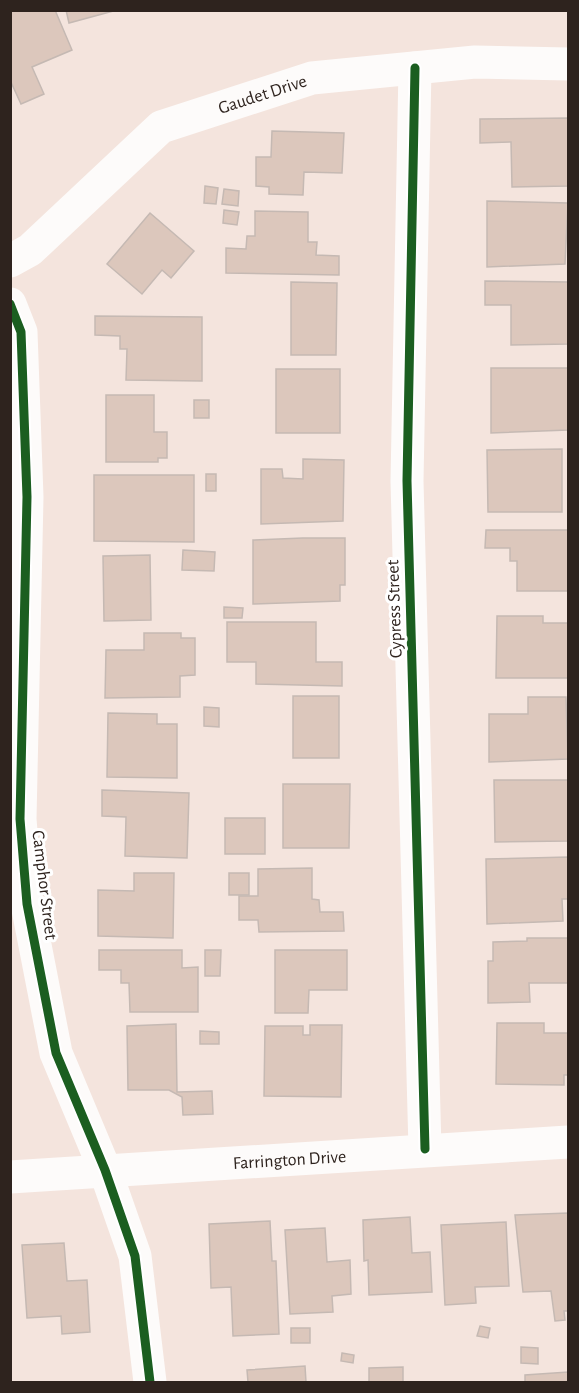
<svg xmlns="http://www.w3.org/2000/svg" width="579" height="1393" font-family="'Alegreya Sans',sans-serif">
<rect width="100%" height="100%" fill="#f4e4dd"/>
<!-- building -->
<g fill="#dcc7bc" stroke="#c5b9b3" stroke-width="1.5">
<polygon points="55,10 72,50 32,67 44,94 21,104 10,80 10,11"/>
<polygon points="66,10 117,10 69,23"/>
<polygon points="568,118 568,186 512,187 511,142 480,143 480,119"/>
<polygon points="272,131 344,133 342,173 304,172 303,195 269,194 269,187 256,186 256,157 271,157"/>
<polygon points="205,186 218,188 216,204 204,203"/>
<polygon points="224,189 239,191 238,206 222,204"/>
<polygon points="487,201 568,203 565,264 487,267"/>
<polygon points="224,210 239,212 237,225 223,223"/>
<polygon points="255,211 308,212 308,242 317,242 316,255 339,256 339,275 226,273 226,248 246,249 247,236 255,236"/>
<polygon points="150,213 194,251 171,278 162,270 142,294 107,264"/>
<polygon points="485,281 568,282 568,344 511,345 511,305 485,305"/>
<polygon points="291,282 337,283 336,355 291,355"/>
<polygon points="95,316 202,317 202,381 126,380 127,349 120,349 120,336 95,335"/>
<polygon points="491,368 568,368 568,430 491,433"/>
<rect x="276" y="369" width="64" height="64"/>
<polygon points="106,395 154,395 154,432 167,432 167,458 158,458 158,462 106,462"/>
<rect x="194" y="400" width="15" height="18"/>
<polygon points="562,449 562,512 488,512 487,450"/>
<polygon points="303,459 344,460 343,521 261,524 261,469 282,469 283,478 303,479"/>
<rect x="206" y="474" width="10" height="17"/>
<polygon points="94,475 194,475 194,542 94,541"/>
<polygon points="486,530 568,530 568,591 517,591 517,561 510,561 510,548 485,548"/>
<polygon points="303,538 345,538 345,585 340,585 340,601 253,604 253,540"/>
<polygon points="183,550 215,552 214,571 182,570"/>
<polygon points="150,555 151,620 104,621 103,556"/>
<polygon points="224,607 243,608 242,618 224,618"/>
<polygon points="497,616 543,616 543,623 568,623 568,678 496,678"/>
<polygon points="227,622 316,622 316,662 342,662 342,686 256,684 256,662 227,662"/>
<polygon points="144,633 181,633 181,638 195,638 195,675 180,676 180,697 105,698 106,650 144,650"/>
<rect x="293" y="696" width="46" height="62"/>
<polygon points="528,697 566,697 568,759 489,762 489,714 528,714"/>
<polygon points="204,707 219,708 219,727 204,726"/>
<polygon points="108,713 157,714 157,724 177,724 177,778 107,777"/>
<polygon points="494,780 568,780 568,841 495,842"/>
<polygon points="283,784 350,784 349,848 283,848"/>
<polygon points="102,790 189,793 187,858 125,856 126,817 102,816"/>
<rect x="225" y="818" width="40" height="36"/>
<polygon points="568,857 568,899 562,899 563,921 487,924 486,859"/>
<polygon points="312,868 312,899 319,900 320,912 343,912 344,931 259,932 258,920 239,920 239,896 258,896 258,869"/>
<polygon points="134,873 174,873 173,938 98,936 98,890 134,891"/>
<rect x="229" y="873" width="20" height="22"/>
<polygon points="527,938 568,938 568,983 529,983 530,1002 488,1003 488,961 493,961 493,942 527,941"/>
<polygon points="99,950 182,950 182,968 198,967 198,1012 130,1012 129,983 121,983 121,970 99,970"/>
<polygon points="205,950 221,950 220,976 205,976"/>
<polygon points="275,950 347,950 347,990 309,990 308,1013 275,1013"/>
<polygon points="497,1023 544,1023 544,1033 568,1033 568,1075 564,1075 564,1085 496,1084"/>
<polygon points="176,1024 177,1092 212,1091 213,1114 183,1115 182,1097 169,1090 128,1090 127,1026"/>
<polygon points="310,1025 342,1025 341,1097 264,1096 265,1026 303,1026 303,1035 310,1035"/>
<polygon points="200,1031 219,1032 219,1044 200,1044"/>
<polygon points="568,1213 568,1311 564,1311 565,1320 555,1321 551,1291 523,1292 515,1215"/>
<polygon points="410,1217 412,1253 430,1252 432,1292 369,1295 368,1260 364,1261 363,1220"/>
<polygon points="270,1221 272,1261 276,1261 279,1334 233,1336 231,1287 211,1288 209,1224"/>
<polygon points="506,1222 509,1286 475,1287 476,1303 445,1305 441,1225"/>
<polygon points="325,1228 327,1262 350,1260 351,1294 332,1296 333,1312 290,1314 285,1230"/>
<polygon points="64,1243 67,1281 87,1280 90,1332 62,1334 61,1316 27,1318 22,1245"/>
<polygon points="480,1326 490,1328 488,1338 477,1336"/>
<rect x="291" y="1328" width="19" height="15"/>
<polygon points="521,1347 538,1348 538,1364 521,1363"/>
<polygon points="342,1353 354,1355 353,1363 341,1361"/>
<polygon points="305,1366 306,1382 248,1382 247,1370"/>
<polygon points="403,1367 403,1382 369,1382 369,1368"/>
<polygon points="568,1372 568,1382 525,1382 525,1375"/>
</g>
<g fill="none" stroke-linecap="round" stroke-linejoin="round">
<!-- street -->
<g stroke="#fdfbfa" stroke-width="33">
<polyline points="415,68 407,481 425,1149"/>
<path id="s1" d="M10,261L30,250L161,127L312,78L475,62L568,64"/>
<polyline points="10,304 21,332 27,497 20,819 27,904 56,1053 105,1170 135,1256 150,1382"/>
</g>
<!-- secondary -->
<path stroke="#fdfbfa" stroke-width="33" id="s2" d="M10,1177L568,1142"/>
<defs>
<g id="cycleway">
<polyline points="415,68 407,481 425,1149"/>
<polyline points="10,304 21,332 27,497 20,819 27,904 56,1053 105,1170 135,1256 150,1382"/>
</g>
</defs>
<!-- cycleway casing -->
<use href="#cycleway" stroke="#fff" stroke-width="13"/>
<!-- cycleway -->
<use href="#cycleway" stroke="#1b5e20" stroke-width="9"/>
</g>
<g text-anchor="middle" stroke-width="6" stroke-linejoin="round" paint-order="stroke">
<!-- street labels -->
<g font-size="18" fill="#2e231e" stroke="#fff">
<text dy="6" stroke="none"><textPath href="#s1" startOffset="309">Gaudet Drive</textPath></text>
<text transform="translate(394 609) rotate(-92)" y="6">Cypress Street</text>
<text transform="translate(45 885) rotate(83)" y="6">Camphor Street</text>
<text dy="6" stroke="none"><textPath href="#s2" startOffset="280">Farrington Drive</textPath></text>
</g>
</g>
<!-- border -->
<rect width="579" height="1393" fill="none" stroke="#2e231e" stroke-width="24"/>
</svg>
